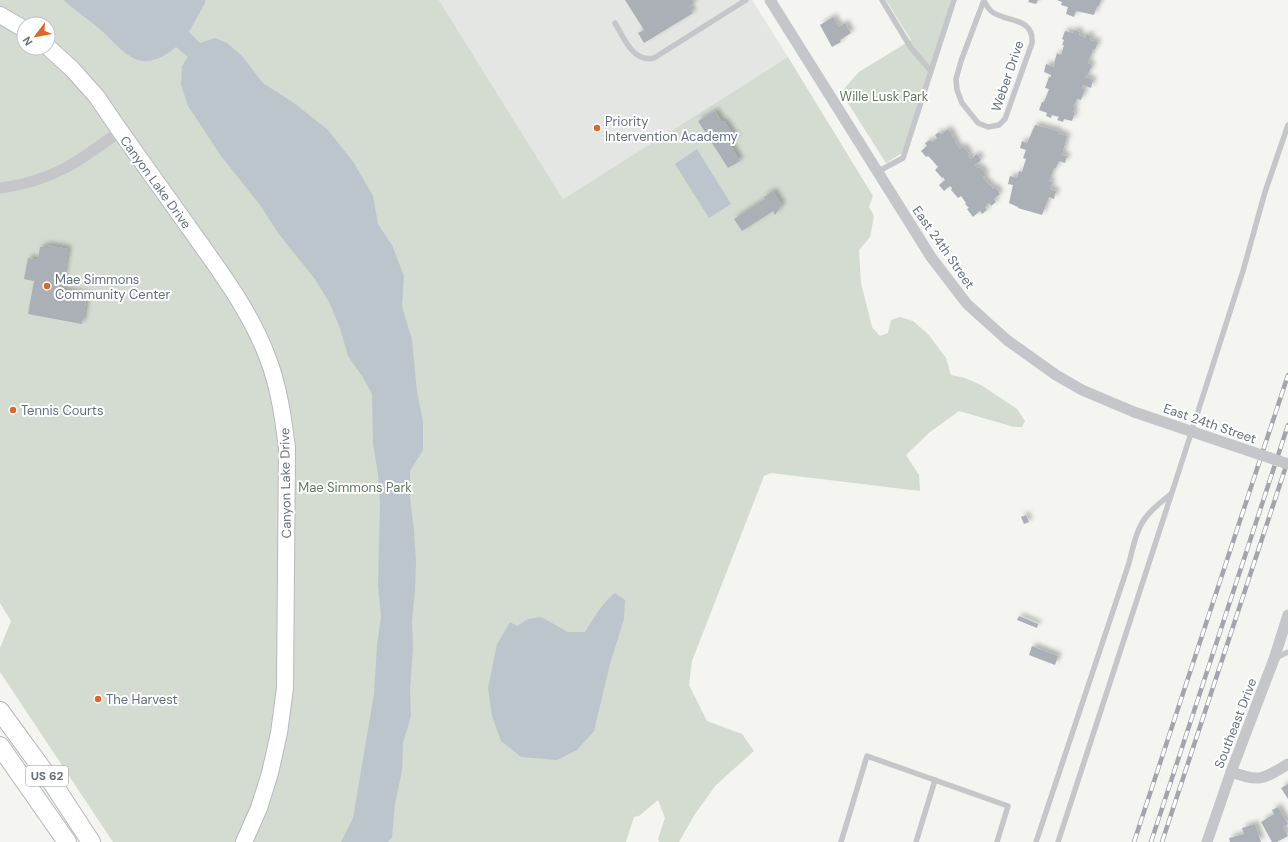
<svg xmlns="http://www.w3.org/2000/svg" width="1288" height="842" font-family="'DM Sans',sans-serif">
<defs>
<filter id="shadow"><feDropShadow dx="3.5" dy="-3.5" stdDeviation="2" flood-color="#0004"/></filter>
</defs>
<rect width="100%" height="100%" fill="#f4f4f0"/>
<!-- built -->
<polygon fill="#e4e6e4" points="439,0 752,0 788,57 563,199"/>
<!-- green -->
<g fill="#d4dbd1" fill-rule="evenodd">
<path d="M0,0H439L563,199L788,57L873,196L869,207L874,216L870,237L859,250L861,283L872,327L880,336L888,333L891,320L900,317L913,321L928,334L946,358L951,375L965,378L981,385L1017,409L1025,421L1022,427H1014L959,411L930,432L906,455L919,475L920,491L771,473L764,476L692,661L689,685L707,721L742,734L754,751L716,785L695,814L679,842H659L658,839L665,818L658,800L639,816L634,817L626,842H113L0,672V648L11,621L0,603ZM24,24H48V48H24Z"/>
<polygon points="886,0 952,0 902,153 886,163 841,92 859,72 911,40"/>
</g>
<!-- water -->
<g fill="#bdc5cc">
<path d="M63,0H205V3L189,32L200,43L215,38L227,43L242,56L263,83L294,103L328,130L354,163L373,196L378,224L392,245L404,276L402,306L412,340L417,392L423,421V450L410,471V498L414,530L416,563L415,592L412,621L413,648L410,690L411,716L403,743L402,771L395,803L392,837L388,842H341L353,818L374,694L377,645L381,617L378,586L380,505L378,474L373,444L372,394L362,376L348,356L340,328L329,302L314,278L278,233L260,205L221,156L188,106L181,85L182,66L188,57L176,47C168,54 156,62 143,61C128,60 113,41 102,31C89,20 76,11 63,0Z"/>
<polygon points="697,149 731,204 709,218 675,164"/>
<path d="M615,593L625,600L624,619L610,664L594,731L577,750L557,760L521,757L501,741L492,716L488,688L497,644L510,622L517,626L528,619L541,617L568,632H585C594,618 601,604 615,593Z"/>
</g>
<!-- building -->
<g fill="#aab0b6" filter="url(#shadow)">
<polygon points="625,0 692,0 694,3 689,6 693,13 644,43 638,33 644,30"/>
<polygon points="1029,0 1038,0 1036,4 1028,2"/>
<polygon points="1057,0 1101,0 1099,6 1097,6 1094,15 1076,11 1074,17 1066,14 1068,7 1061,5 1062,2"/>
<polygon points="833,17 839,27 845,23 851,33 840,40 841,42 832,47 820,25"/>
<polygon points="1074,30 1080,32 1079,35 1085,38 1086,34 1091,36 1090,40 1098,42 1095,50 1093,49 1092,55 1091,54 1088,63 1092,65 1088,74 1087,74 1085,77 1093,80 1091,88 1083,85 1082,88 1085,89 1081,100 1077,99 1073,107 1075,107 1073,112 1075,113 1072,121 1064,119 1063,122 1057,120 1059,117 1052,115 1051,118 1046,116 1047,113 1039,110 1042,102 1044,102 1046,97 1049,89 1045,88 1049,77 1051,77 1051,75 1044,72 1046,64 1054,67 1055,63 1054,63 1057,53 1061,55 1064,45 1062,45 1064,40 1062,39 1065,31 1073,33"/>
<polygon points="715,111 722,122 724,121 736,139 729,143 740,161 728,168 698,121"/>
<polygon points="1035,125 1058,131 1058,133 1067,136 1062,155 1067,156 1065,163 1059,161 1056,168 1054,168 1049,181 1052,182 1050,189 1056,191 1054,199 1049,197 1042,215 1018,208 1018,207 1009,203 1013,185 1008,184 1010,176 1017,178 1019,171 1022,172 1026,159 1023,158 1026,150 1020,148 1022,141 1027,143"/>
<polygon points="948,129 953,136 952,137 956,141 955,142 960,149 963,146 970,155 968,156 971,159 977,154 981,160 975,165 978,168 980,167 986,175 983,177 989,185 990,184 993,189 995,187 1000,194 994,199 996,202 991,206 989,203 985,207 987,210 982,214 980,211 973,217 967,209 969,208 965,204 966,203 961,196 958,198 951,190 952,188 950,186 944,191 939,185 945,180 943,177 942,178 935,170 938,167 932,160 928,156 926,157 921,151 927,146 925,143 930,140 932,142 937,138 935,135 939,132 941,134"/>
<polygon points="773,191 782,205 775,215 773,211 742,231 734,219 765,199 764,197"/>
<polygon points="46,245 68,249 61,290 87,295 82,324 28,314 34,281 24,279 28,258 38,260 40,247 46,247"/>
<polygon points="1026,515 1029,522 1024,524 1021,517"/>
<polygon points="1019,616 1038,624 1037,628 1017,620"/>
<polygon points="1032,646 1058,656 1055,665 1029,655"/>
<polygon points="1288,784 1288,799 1281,788"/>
<polygon points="1278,807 1288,824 1283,827 1288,836 1277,842 1272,842 1261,822 1274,814 1272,810"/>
<polygon points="1255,824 1261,842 1230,842 1229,838 1244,834 1242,828"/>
</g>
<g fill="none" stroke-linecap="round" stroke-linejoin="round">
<defs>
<g id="secondary">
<polyline points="0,15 24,29"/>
<path d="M48,47L73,70L97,97C127,142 159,185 190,229C219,270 249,309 267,356C279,386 283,417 287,448L285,688L279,733L270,773L259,808L244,842"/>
</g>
<g id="primary">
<polyline points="0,711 51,781 91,842"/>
<polyline points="0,746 67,842"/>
</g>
</defs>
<!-- secondary casing -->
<use href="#secondary" stroke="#b6b9be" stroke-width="18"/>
<!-- primary casing -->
<use href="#primary" stroke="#b5b7bb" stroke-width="20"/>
<!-- lane -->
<g stroke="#c4c6ca" stroke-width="5.5">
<polyline points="882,0 911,48 931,71"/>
<path d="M984,1C986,5 988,8 991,11C1005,23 1034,16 1032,43L1005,119L999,125L988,127L978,123L962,103L957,90L956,79L961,61L984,0"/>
<path d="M615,23C624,38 633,63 654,58L746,0"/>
<polyline points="877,172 903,158 954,0"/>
<polyline points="1274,659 1288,652"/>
<polyline points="841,842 867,756 1008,806 997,842"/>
<polyline points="916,842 935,780"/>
<path d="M1036,842L1129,563C1132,552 1134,540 1139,529C1145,514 1159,504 1171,494"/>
<polyline points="1058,842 1177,477 1243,271 1265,192 1288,125"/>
</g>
<!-- street -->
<g stroke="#c4c6ca" stroke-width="11">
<polyline points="770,0 931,257 967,304 1007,340 1056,375 1082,390 1134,412"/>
<path d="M0,188C51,182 80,161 120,131"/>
<path d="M1231,772C1260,782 1262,780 1288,764"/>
<polyline points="1207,842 1231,772 1274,659 1288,615"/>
</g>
<!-- secondary -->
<use href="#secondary" stroke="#fff" stroke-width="16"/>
<!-- primary -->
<use href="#primary" stroke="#fff" stroke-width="18"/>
<defs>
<g id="rail">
<polyline points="1134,842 1288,375"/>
<polyline points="1151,842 1288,425"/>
<polyline points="1162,842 1288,460"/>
</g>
</defs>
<!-- rail casing -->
<use href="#rail" stroke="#a2a6ac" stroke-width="4.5"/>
<!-- rail -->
<use href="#rail" stroke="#fff" stroke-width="3" stroke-dasharray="9" stroke-linecap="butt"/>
<!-- street-bridge -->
<polyline stroke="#c4c6ca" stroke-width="11" points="1134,412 1288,464"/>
</g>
<!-- markers -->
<g fill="#dc6729" stroke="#fff" stroke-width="1.5">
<circle cx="597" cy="128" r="4"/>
<circle cx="47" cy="286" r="4"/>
<circle cx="13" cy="410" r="4"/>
<circle cx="98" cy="699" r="4"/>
</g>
<g text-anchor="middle" stroke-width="4" stroke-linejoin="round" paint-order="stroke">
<!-- shield labels -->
<rect fill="#fff" stroke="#929ba6" stroke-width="1" x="26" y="766" width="42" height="20" rx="3"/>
<g font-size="12" font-weight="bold" fill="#647080">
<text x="47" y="780">US 62</text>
</g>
<!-- street labels -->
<g font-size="13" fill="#647080" stroke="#fff">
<text transform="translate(1007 76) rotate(-71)" y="5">Weber Drive</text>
<text transform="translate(156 182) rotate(54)" y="5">Canyon Lake Drive</text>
<text transform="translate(944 247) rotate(55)" y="5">East 24th Street</text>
<text transform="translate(1210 423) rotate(19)" y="5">East 24th Street</text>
<text transform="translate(285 483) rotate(-91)" y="5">Canyon Lake Drive</text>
<text transform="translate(1235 723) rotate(-69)" y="5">Southeast Drive</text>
</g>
<!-- park labels -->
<g font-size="13" fill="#647863" stroke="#fff">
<text x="884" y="101">Wille Lusk Park</text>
<text x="355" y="492">Mae Simmons Park</text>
</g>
<!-- poi labels -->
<g font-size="13" fill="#647080" stroke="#fff" text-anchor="start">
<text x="605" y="126">Priority<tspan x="605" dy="15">Intervention Academy</tspan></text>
<text x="55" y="284">Mae Simmons<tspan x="55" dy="15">Community Center</tspan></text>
<text x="21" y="415">Tennis Courts</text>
<text x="106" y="704">The Harvest</text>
</g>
</g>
<!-- north arrow -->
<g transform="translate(36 36) rotate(238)"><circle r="19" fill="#ffffff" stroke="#c1c6cc"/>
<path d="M0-3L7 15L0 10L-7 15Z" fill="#dc6729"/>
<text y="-6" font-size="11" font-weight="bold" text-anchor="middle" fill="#647080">N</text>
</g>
</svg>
